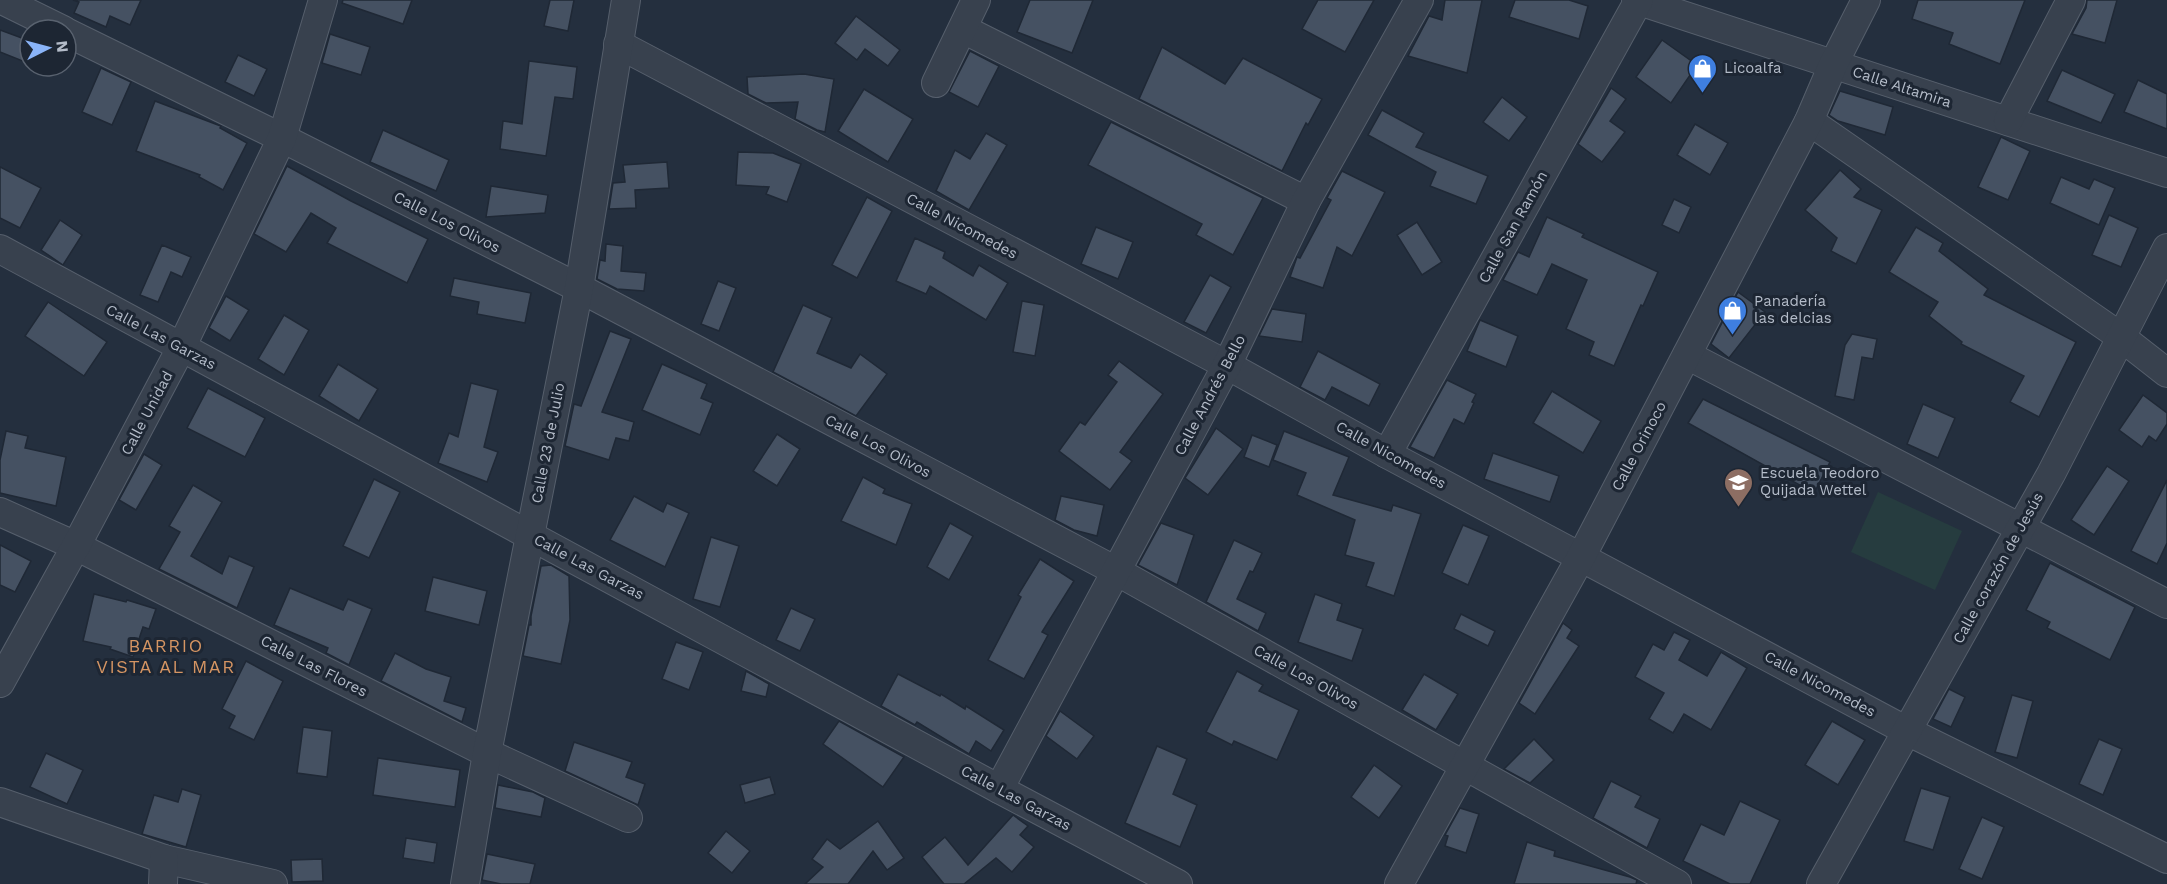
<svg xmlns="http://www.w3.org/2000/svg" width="2167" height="884" font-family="'Work Sans',sans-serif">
<rect width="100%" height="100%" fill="#242f3e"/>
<!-- grass -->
<polygon fill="#263c3f" points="1878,492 1962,531 1935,590 1851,552"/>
<!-- building -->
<g fill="#455162" stroke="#1f2835" stroke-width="1.5">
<polygon points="73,0 141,0 130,25 110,16 106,27 74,13 79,2"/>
<polygon points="343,0 412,0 403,24 342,3"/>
<polygon points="550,0 574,0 568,31 544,26"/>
<polygon points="1030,0 1093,0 1072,53 1017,32"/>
<polygon points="1318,0 1374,0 1345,52 1302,29"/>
<polygon points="1445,0 1482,0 1467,73 1408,56 1429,16 1442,20"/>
<polygon points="1515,0 1569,0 1588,6 1579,39 1509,17"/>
<polygon points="1918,0 2025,0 2000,64 1949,44 1953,33 1912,19"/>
<polygon points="2087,0 2117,0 2105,43 2072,34 2086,8"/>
<polygon points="856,16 900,50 888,66 865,49 857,60 835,43"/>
<polygon points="0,30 30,41 30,64 0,52"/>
<polygon points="330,34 370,47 361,75 322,63"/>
<polygon points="1662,40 1697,65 1671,103 1636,77"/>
<polygon points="1162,47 1225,84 1243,58 1322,99 1308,125 1306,123 1282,171 1139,99"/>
<polygon points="970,51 999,66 978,107 949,92"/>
<polygon points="238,55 267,69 254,96 225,82"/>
<polygon points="529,61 577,67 573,99 555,97 546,156 500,149 503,121 522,124"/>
<polygon points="101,68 131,82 112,125 82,112"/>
<polygon points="2062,70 2115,94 2101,123 2047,101"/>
<polygon points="804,74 834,79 825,132 817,130 795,119 798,102 766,103 748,94 747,77"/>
<polygon points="2138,80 2167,94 2167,129 2124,112"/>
<polygon points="1611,88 1626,99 1610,121 1625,132 1602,162 1578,144"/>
<polygon points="864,89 913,119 888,162 838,131"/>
<polygon points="1840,91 1893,107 1885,135 1838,121 1829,115"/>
<polygon points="1502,97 1527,117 1509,141 1483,122"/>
<polygon points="155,101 218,125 221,126 220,128 247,143 223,190 199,177 200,175 136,151"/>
<polygon points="1382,110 1424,133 1416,147 1488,176 1476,204 1430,186 1436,172 1368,135"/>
<polygon points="1111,122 1263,198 1233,255 1196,235 1202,224 1088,165"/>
<polygon points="1695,124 1728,143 1710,175 1677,155"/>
<polygon points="383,130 449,160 436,191 370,162"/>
<polygon points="986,133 1007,145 969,210 936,191 955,150 970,159"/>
<polygon points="2001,137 2030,151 2008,200 1978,187"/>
<polygon points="738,152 773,153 801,164 787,202 766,194 769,187 736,185"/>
<polygon points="667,162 669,188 635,190 636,208 609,209 613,183 625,182 623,165"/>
<polygon points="287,166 351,201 428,239 407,283 327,243 336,228 311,213 286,252 254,234"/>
<polygon points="0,167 41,188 20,228 0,218"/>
<polygon points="1840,170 1861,189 1854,197 1882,210 1856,264 1831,251 1837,238 1805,210"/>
<polygon points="1342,171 1385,192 1352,256 1337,247 1323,288 1290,277 1297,257 1300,258 1331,200 1327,198"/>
<polygon points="2061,177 2089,189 2094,179 2115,188 2099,225 2050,203"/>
<polygon points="491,186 548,195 545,213 486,217"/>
<polygon points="867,197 892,211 857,278 832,265"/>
<polygon points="1674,199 1691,207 1679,233 1662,225"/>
<polygon points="2109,215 2138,228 2121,267 2092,255"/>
<polygon points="1547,217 1584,234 1582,237 1658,272 1643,306 1641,305 1614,366 1589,355 1594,342 1566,329 1587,280 1552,264 1537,295 1503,280 1518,252 1529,257"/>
<polygon points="60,220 82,235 63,265 41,250"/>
<polygon points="1417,222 1442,262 1422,275 1397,235"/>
<polygon points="1096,227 1133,242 1118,279 1081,264"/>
<polygon points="1916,227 1943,243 1939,251 1988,289 1984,295 2076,342 2039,417 2010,402 2024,376 1961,344 1962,342 1929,316 1938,302 1889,272"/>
<polygon points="915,238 945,252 943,258 973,276 979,265 1008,283 986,320 930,286 926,294 896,281"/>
<polygon points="606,244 623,246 621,271 646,273 644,291 617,289 597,279 600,260 605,261"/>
<polygon points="162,245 191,257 182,277 171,272 158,302 140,295"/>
<polygon points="1210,275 1231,287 1206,333 1184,322"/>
<polygon points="454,278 531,293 525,323 477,314 479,302 450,296"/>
<polygon points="718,281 736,288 719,331 701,324"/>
<polygon points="1738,292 1765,312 1729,358 1711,344"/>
<polygon points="226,296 249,310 230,341 209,328"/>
<polygon points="1022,301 1044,305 1035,356 1013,352"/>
<polygon points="48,302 107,342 84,376 25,336"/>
<polygon points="803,305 832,318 817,353 851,368 860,354 887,374 856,416 773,372"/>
<polygon points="1272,309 1306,314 1302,342 1259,336"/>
<polygon points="284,315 309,330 284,375 258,359"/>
<polygon points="1480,320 1518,336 1506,367 1467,351"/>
<polygon points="610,331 631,339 602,412 634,422 629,441 616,438 609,460 565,446 574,404 581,406"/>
<polygon points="1852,334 1877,339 1873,359 1862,357 1854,400 1835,396 1845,345"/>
<polygon points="1318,351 1380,384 1369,406 1332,387 1325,400 1300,387"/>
<polygon points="1119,361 1163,394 1120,452 1132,461 1110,490 1059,451 1080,422 1085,425 1117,382 1108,375"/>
<polygon points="338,364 378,389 359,421 319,396"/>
<polygon points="662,364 707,384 701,398 713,403 700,435 642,410"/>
<polygon points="1447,380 1476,394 1472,402 1474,403 1464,424 1454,419 1434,458 1410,447"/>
<polygon points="471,383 498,390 484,447 498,452 487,482 438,463 449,433 458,437"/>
<polygon points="208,388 265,418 245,457 187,428"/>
<polygon points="1552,391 1601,421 1583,453 1533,423"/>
<polygon points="2143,395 2167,413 2167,424 2156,441 2149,436 2142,447 2119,430"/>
<polygon points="1703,399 1830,462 1814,493 1688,423"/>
<polygon points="1923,404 1955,418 1938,458 1907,444"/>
<polygon points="1216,428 1243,449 1208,495 1185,478"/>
<polygon points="6,431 28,436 25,448 66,457 56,506 0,493 0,460"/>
<polygon points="1284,431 1349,457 1333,495 1391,511 1393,505 1421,514 1394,596 1366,586 1374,563 1345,555 1355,520 1297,495 1306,473 1273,460"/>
<polygon points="777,434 800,449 777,486 753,471"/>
<polygon points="1252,435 1277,445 1269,467 1244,457"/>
<polygon points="1493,453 1559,476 1550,502 1484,479"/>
<polygon points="144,454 162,465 136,510 119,500"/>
<polygon points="2107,466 2129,481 2094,535 2071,520"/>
<polygon points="863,477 885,489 883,493 912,504 896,545 841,521"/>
<polygon points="374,479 400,492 369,558 343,546"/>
<polygon points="2167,480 2167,543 2157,564 2131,551"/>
<polygon points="193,485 222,502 191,556 222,574 229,556 254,567 237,608 159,569 180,532 169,526"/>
<polygon points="634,496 663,512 667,503 689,513 665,567 610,540"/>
<polygon points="1061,496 1104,505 1097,536 1074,530 1055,520"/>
<polygon points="950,523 973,536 949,580 927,567"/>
<polygon points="1161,523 1194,535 1177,585 1138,565"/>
<polygon points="1463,525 1489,536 1468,585 1442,573"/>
<polygon points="711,537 739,546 720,607 693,599"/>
<polygon points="1234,540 1262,553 1253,572 1250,571 1237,599 1266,613 1258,631 1206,602"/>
<polygon points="0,545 31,561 15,592 0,585"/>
<polygon points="1040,559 1074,581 1042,632 1048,635 1024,679 988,660 1021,597 1018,595"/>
<polygon points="2050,563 2135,607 2110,660 2047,628 2050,622 2026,610"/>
<polygon points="551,565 569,576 570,620 561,664 523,656 529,625 531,625 531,616 541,566"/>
<polygon points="433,577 487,591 479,625 425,611"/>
<polygon points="290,588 343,610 348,599 372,609 349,665 326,653 328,648 274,625"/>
<polygon points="94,594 126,602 127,600 156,609 149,629 143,627 133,657 110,649 111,647 83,641"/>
<polygon points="1315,594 1342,604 1337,620 1363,629 1352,661 1298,642"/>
<polygon points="791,608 815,619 800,651 776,640"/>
<polygon points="1461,614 1495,631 1488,646 1454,629"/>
<polygon points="1563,623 1572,630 1567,638 1579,646 1535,714 1519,703"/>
<polygon points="1674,632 1690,640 1679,660 1707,676 1721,652 1747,668 1711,730 1684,714 1673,733 1649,719 1664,693 1635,677 1653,644 1664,650"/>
<polygon points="676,642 703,652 689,690 662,679"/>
<polygon points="395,653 426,669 451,677 444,701 466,708 462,722 381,681"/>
<polygon points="246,661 283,681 254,740 229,728 235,716 222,709"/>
<polygon points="746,671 769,684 766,697 741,691"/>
<polygon points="1237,671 1263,685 1259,691 1299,710 1277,760 1234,741 1232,745 1206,732"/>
<polygon points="898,674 940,696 941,694 965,709 966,706 1004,730 991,751 976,741 969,754 917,722 915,725 881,706"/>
<polygon points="1424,674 1458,694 1436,730 1402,710"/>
<polygon points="1949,689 1965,697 1951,727 1933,719"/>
<polygon points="2012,695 2033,701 2017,758 1995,752"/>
<polygon points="1060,711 1094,736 1077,759 1046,736"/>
<polygon points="839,721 904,757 883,787 823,744"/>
<polygon points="1832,721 1865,740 1838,785 1805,765"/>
<polygon points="303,727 332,731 327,777 297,773"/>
<polygon points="1534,739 1554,760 1530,783 1504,769"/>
<polygon points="2099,739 2122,749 2103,795 2079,784"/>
<polygon points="574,742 632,762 626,777 645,784 638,805 565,771"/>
<polygon points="1157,746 1187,759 1173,794 1197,805 1180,847 1125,823"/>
<polygon points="46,753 83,770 67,804 30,787"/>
<polygon points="378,758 460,770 455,807 373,795"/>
<polygon points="1374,765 1402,786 1379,818 1351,797"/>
<polygon points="770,777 775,794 745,803 740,785"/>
<polygon points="1611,781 1641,796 1635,807 1660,819 1647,848 1593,818"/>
<polygon points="498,785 533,792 545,798 541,817 495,808"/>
<polygon points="1921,788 1950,797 1933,850 1904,841"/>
<polygon points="182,789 201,795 186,847 142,834 154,795 178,802"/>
<polygon points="1740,801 1780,820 1750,884 1730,884 1683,861 1701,824 1724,835"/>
<polygon points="1460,808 1479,814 1466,853 1445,846 1448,836 1445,835"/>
<polygon points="1013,815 1028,826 1020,835 1034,847 1012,872 996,858 964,884 944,884 922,857 945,837 968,865"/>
<polygon points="1982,817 2004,827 1982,879 1959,869"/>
<polygon points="878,821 904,858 887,870 873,851 848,884 805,884 823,867 812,859 827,839 840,849"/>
<polygon points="726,831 750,851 732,873 708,853"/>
<polygon points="406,838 437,843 434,863 403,858"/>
<polygon points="1527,842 1555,851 1554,856 1630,877 1637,880 1636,884 1514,884"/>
<polygon points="487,854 535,864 530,884 501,884 482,880"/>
<polygon points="322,859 323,881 292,882 291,860"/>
</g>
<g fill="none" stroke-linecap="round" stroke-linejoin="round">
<defs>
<g id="minor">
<polyline points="2,0 63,30"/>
<polyline points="1636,0 2167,173"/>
<polyline points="963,29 1306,201"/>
<polyline points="66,32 282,138 579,288 1116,571 1677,884"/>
<polyline points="618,44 1227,365 1387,454 1907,731 2167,859"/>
<polyline points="936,83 976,0"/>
<polyline points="1809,121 2121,337 2167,373"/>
<polyline points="2008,121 2071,0"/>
<polyline points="0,249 999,789 1178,884"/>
<polyline points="1687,355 2167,604"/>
<polyline points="1387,454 1639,0"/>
<polyline points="0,512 76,546 487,753 628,818"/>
<polyline points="0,683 76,546 181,348 282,138 323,0"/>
<polyline points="999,789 1227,365 1306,201 1419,0"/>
<polyline points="0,802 164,859 273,884"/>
<polyline points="163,884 164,859"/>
<polyline points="465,884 487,753 579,288 626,0"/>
<polyline points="1399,884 1581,557 1809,121 1833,65 1866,0"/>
<polyline points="1821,884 2051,474 2167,248"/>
</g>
</defs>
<!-- minor casing -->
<use href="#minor" stroke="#565f6c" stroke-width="30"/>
<!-- minor -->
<use href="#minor" stroke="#38414e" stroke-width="28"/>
</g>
<!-- icons -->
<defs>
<symbol id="shop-pin" viewBox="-11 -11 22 30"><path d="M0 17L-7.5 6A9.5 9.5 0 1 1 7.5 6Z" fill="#3f7fe0" stroke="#1d2633"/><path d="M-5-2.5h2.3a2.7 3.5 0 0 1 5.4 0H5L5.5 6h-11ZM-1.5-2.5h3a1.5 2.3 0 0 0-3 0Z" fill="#fff"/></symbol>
<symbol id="school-pin" viewBox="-11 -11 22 30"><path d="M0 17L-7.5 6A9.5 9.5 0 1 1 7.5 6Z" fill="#8d6e63" stroke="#1d2633"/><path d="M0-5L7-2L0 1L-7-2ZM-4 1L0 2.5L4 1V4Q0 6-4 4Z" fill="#fff"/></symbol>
</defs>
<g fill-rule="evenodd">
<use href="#shop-pin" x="1686" y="52" width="33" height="45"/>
<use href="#shop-pin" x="1716" y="294" width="33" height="45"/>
<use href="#school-pin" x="1722" y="466" width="33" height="45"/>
</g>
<g text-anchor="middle" stroke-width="6" stroke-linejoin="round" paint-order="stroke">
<!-- poi labels -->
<g font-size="15" fill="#b4bcc9" stroke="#1d2633" text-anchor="start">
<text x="1724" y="73">Licoalfa</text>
<text x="1754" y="306">Panadería<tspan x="1754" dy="17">las delcias</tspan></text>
<text x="1760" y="478">Escuela Teodoro<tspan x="1760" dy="17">Quijada Wettel</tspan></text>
</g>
<!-- street labels -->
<g font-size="15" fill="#b4bcc9" stroke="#1d2633">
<text transform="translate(1902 87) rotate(18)" y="5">Calle Altamira</text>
<text transform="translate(447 222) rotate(27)" y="5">Calle Los Olivos</text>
<text transform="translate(962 226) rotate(28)" y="5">Calle Nicomedes</text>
<text transform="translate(1513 227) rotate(-61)" y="5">Calle San Ramón</text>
<text transform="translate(161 337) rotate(28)" y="5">Calle Las Garzas</text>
<text transform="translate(1210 395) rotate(-62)" y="5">Calle Andrés Bello</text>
<text transform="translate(147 413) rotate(-62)" y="5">Calle Unidad</text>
<text transform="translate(548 443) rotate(-79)" y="5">Calle 23 de Julio</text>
<text transform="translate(878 446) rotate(28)" y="5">Calle Los Olivos</text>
<text transform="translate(1639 446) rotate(-62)" y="5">Calle Orinoco</text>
<text transform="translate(1391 455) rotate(29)" y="5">Calle Nicomedes</text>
<text transform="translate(589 567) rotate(28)" y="5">Calle Las Garzas</text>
<text transform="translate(1998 568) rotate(-61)" y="5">Calle corazón de Jesús</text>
<text transform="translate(314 666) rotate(27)" y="5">Calle Las Flores</text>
<text transform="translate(1306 677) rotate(29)" y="5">Calle Los Olivos</text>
<text transform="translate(1820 684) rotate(28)" y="5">Calle Nicomedes</text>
<text transform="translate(1016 798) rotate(28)" y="5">Calle Las Garzas</text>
</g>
<!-- quarter labels -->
<g font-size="18" letter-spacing="1.5" fill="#d59563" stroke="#1d2633">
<text x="166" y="652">BARRIO<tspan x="166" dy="21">VISTA AL MAR</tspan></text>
</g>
</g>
<!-- north arrow -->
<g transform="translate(48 48) rotate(84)"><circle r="28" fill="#1d2633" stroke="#59626f" stroke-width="1.5"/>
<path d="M0-4.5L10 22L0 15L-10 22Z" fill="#8ab4f8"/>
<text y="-9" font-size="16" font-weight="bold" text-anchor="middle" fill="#b4bcc9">N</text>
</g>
</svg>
